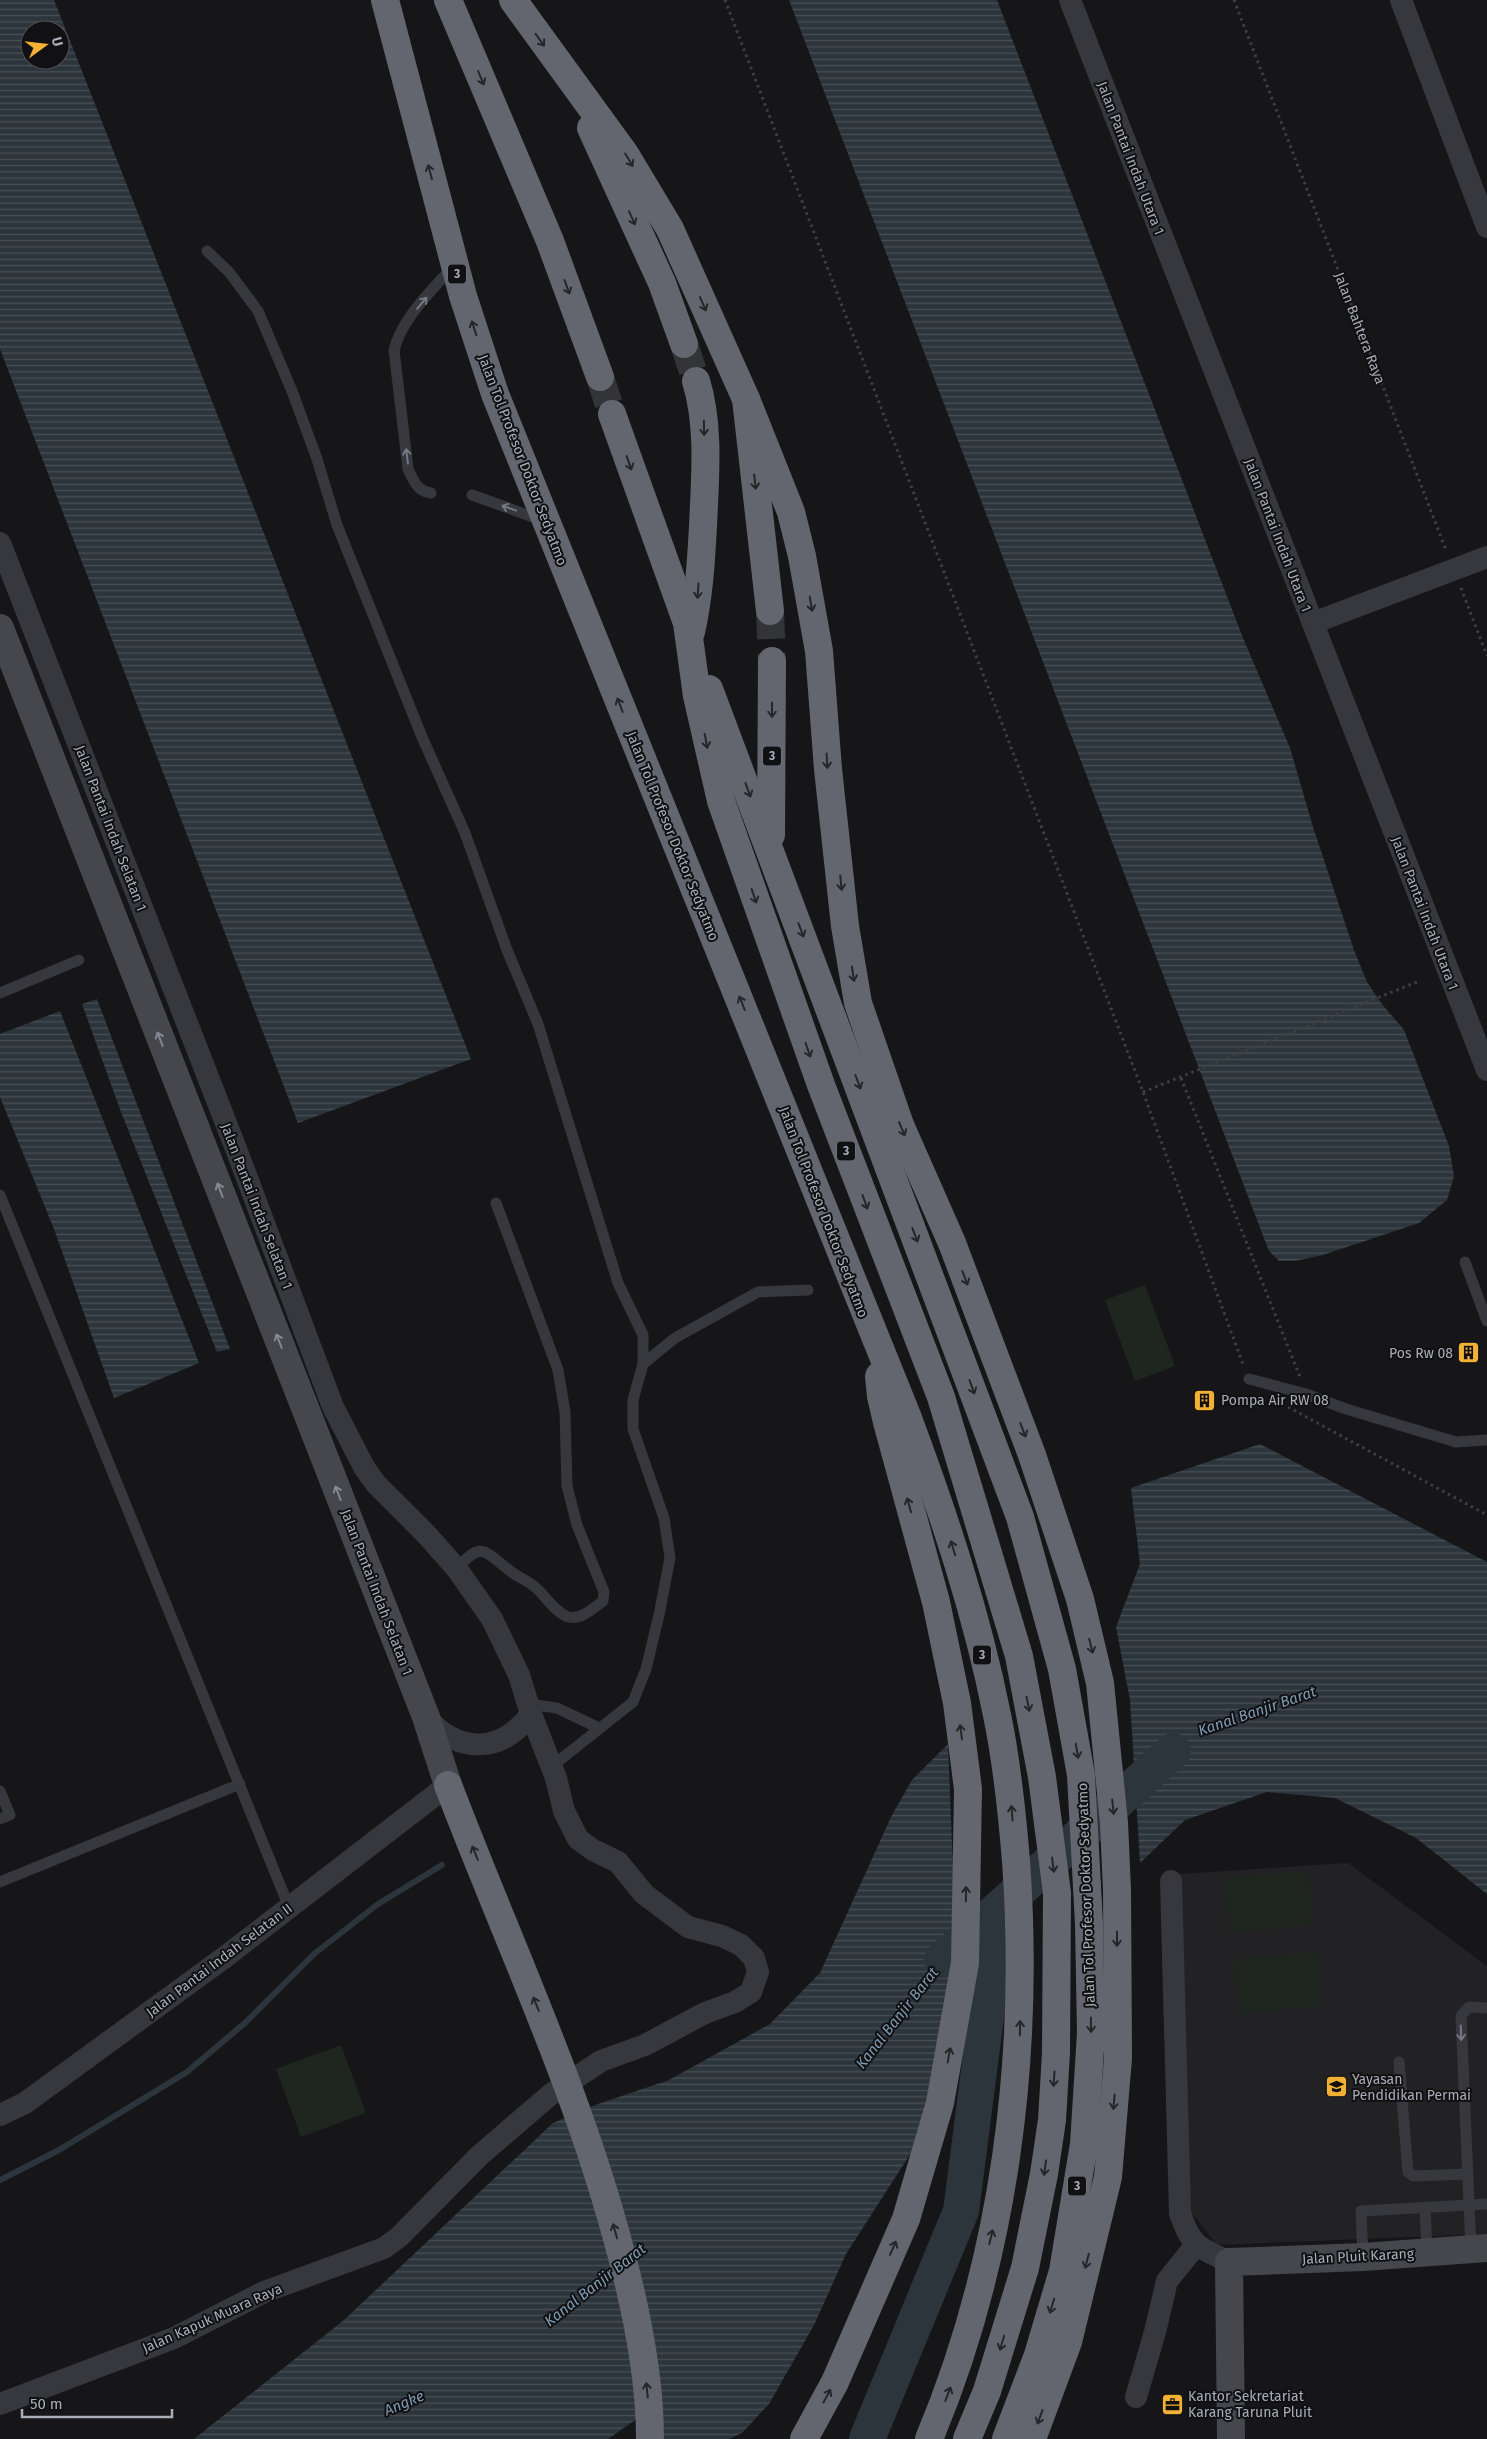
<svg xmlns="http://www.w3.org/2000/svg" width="1487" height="2439" font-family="'Fira Sans',sans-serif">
<defs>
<pattern id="water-rules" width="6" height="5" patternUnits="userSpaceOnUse" patternTransform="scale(1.25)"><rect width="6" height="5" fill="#2c353c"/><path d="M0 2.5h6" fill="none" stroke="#485056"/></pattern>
</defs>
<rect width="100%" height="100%" fill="#161618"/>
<!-- built -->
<polygon fill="#222225" points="1348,1863 1487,1966 1487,2234 1217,2245 1188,2208 1179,1874"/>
<!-- green -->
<g fill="#1e261f">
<polygon points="1145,1285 1175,1366 1135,1381 1105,1300"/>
<polygon points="1308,1871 1312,1925 1230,1932 1225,1877"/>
<polygon points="1317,1952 1321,2006 1239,2013 1234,1959"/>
<polygon points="341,2045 366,2113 301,2137 276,2069"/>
</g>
<!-- water -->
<g fill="url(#water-rules)" fill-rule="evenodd">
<path d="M0,0H54L471,1059L298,1123L0,349ZM30,30H60V60H30Z"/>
<polygon points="789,0 997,0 1243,638 1290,748 1313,827 1354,950 1367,982 1381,1003 1404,1030 1449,1146 1454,1176 1447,1200 1419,1223 1323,1255 1295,1261 1279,1261 1269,1251"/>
<polygon points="97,999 230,1349 217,1352 121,1112 82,1004"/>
<polygon points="60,1011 199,1363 114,1398 54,1229 0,1097 0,1034"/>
<polygon points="1260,1444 1487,1562 1487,1894 1416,1838 1335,1798 1267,1792 1185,1820 1140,1863 1130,1700 1116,1627 1140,1564 1131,1488"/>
<polygon points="948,1744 957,1969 918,2142 846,2254 814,2325 769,2404 742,2433 729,2439 661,2439 661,2402 608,2439 194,2439 344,2320 553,2123 598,2104 669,2080 770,2024 820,1973 892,1815 912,1780"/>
</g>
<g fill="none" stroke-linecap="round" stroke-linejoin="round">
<!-- stream -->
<polyline stroke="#2c353c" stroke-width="6" points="0,2180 59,2150 187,2072 246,2022 314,1954 378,1904 442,1865"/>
<!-- river -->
<g stroke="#2c353c" stroke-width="36">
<polyline points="942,1960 1173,1751"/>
<polyline points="867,2439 961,2211 1000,1908"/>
</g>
<!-- highway-tunnel -->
<g stroke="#333438" stroke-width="28" stroke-dasharray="28 14" stroke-linecap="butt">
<polyline points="684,344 696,381"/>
<polyline points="600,377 612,414"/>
<polyline points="770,611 772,661"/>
</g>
<!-- path -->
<g stroke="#3d3f44" stroke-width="3" stroke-dasharray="2.5 4" stroke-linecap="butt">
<polyline points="725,0 1143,1092 1244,1367"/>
<polyline points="1234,0 1446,550"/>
<polyline points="1461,588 1487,656"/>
<polyline points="1181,1078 1300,1377"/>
<polyline points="1143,1092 1417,982"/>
<polyline points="1288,1407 1487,1515"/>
</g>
<!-- lane -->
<g stroke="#37383d" stroke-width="11">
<polyline points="207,251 229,272 258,311 292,391 317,459 337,525 422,737 465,833 507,950 538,1024 618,1283 643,1335 643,1364 633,1400 633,1429 664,1518 670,1558 659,1615 646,1669 633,1702 551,1767"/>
<path d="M431,493C417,491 414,481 408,469L394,350C403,316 432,291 454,265"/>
<polyline points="472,495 544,521"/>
<polyline points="0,993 79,960"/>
<polyline points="0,1195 289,1907"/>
<polyline points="1465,1262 1487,1321"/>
<polyline points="643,1364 675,1338 758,1292 808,1290"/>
<polyline points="1249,1379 1306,1394 1346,1409 1456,1442 1487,1440"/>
<path d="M457,1569C482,1540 484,1551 509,1570C517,1577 527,1580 535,1587C545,1595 556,1614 569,1617C581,1620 595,1607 603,1601L604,1592L577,1525L567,1486L565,1412L558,1370L496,1203"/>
<polyline points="528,1704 557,1708 599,1728"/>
<polyline points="0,1791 10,1815 0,1819"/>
<polyline points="0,1882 240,1784"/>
<polyline points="1399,2062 1408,2172 1413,2176 1467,2174"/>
<polyline points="1425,2207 1427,2252"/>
<polyline points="1471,2249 1461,2016 1469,2007 1487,2008"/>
<polyline points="1363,2257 1361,2211 1487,2204"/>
</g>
<!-- street -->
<g stroke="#37383d" stroke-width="22">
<polyline points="1070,0 1487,1070"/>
<polyline points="1401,0 1487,227"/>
<polyline points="0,543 238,1154 333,1407 364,1467 376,1484 426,1534 457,1569 492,1619 519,1675 531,1714 556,1778 564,1811 578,1839 593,1850 618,1862 644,1894 688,1927 722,1936 741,1945 754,1958 758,1972 751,1992 735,2002 705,2013 645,2045 601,2061 550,2095 479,2156 399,2237 384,2248 264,2292 174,2338 0,2404"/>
<polyline points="1313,623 1487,557"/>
<path d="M426,1717C458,1754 501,1754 531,1714"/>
<path d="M1171,1881L1180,2213C1191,2247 1199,2247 1229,2262"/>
<polyline points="0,2115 25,2103 225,1957 448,1785"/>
<polyline points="1136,2397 1155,2332 1167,2281 1196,2245"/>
</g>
<!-- secondary -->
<g stroke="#45474d" stroke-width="28">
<polyline points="0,628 426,1717 448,1785"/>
<polyline points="1231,2439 1229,2262 1363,2257 1487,2248"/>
</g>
<!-- highway -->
<g stroke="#63666e" stroke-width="28">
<path d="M385,0L463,296L495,394L908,1418C944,1515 977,1614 997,1715C1007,1763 1012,1812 1016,1861C1030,2056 1005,2258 929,2439"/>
<polyline points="448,0 550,241 600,377"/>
<polyline points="513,0 625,154 670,229 746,399 770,611"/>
<polyline points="591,128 662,283 684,344"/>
<polyline points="746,399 791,512 802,556 819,651 828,769 845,926 858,1003 900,1125 952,1243 1032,1455 1080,1599 1100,1683 1114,1823 1117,1890 1118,2058 1108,2177 1068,2342 1032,2439"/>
<polyline points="612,414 687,623 697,696 721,801 821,1085 941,1397 1019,1656 1042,1777 1057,1893 1056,2053 1052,2120 1044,2174 1025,2268 987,2391 967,2439"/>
<path d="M691,632C699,597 701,562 703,526C705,479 710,426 696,381"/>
<polyline points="709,689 1020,1517 1062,1669 1081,1775 1089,1924 1091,2033 1084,2144 1063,2271 1038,2355 1006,2439"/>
<polyline points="771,835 772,661"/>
<path d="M448,1785C507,1940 579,2091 621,2253C637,2313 650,2376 650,2439"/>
<polyline points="804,2439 835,2382 906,2219 940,2103 965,1963 968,1789 957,1703 936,1602 887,1422 881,1396 879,1376"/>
</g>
</g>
<!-- one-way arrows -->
<defs><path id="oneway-shaft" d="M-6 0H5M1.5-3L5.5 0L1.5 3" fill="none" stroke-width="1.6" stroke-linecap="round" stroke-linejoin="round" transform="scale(1.25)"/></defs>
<g stroke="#26262a">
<use href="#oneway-shaft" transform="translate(540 40) rotate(54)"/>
<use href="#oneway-shaft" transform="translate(481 78) rotate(67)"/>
<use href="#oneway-shaft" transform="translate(629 160) rotate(59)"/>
<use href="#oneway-shaft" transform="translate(430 172) rotate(-105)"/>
<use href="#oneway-shaft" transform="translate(632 218) rotate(66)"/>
<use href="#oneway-shaft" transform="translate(567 287) rotate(70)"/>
<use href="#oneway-shaft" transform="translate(703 304) rotate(66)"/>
<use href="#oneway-shaft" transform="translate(474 328) rotate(-108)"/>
<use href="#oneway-shaft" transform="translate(704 428) rotate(89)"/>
<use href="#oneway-shaft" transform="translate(629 463) rotate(71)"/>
<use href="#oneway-shaft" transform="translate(755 482) rotate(83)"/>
<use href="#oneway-shaft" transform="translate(698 591) rotate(94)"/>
<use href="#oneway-shaft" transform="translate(811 604) rotate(80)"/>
<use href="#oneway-shaft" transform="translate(620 705) rotate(-111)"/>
<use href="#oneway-shaft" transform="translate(772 710) rotate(90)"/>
<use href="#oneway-shaft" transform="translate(706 741) rotate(79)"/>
<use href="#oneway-shaft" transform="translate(827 761) rotate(87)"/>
<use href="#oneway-shaft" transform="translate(748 790) rotate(70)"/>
<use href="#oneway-shaft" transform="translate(841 883) rotate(84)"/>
<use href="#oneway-shaft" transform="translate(754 896) rotate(71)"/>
<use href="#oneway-shaft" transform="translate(801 930) rotate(69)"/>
<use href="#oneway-shaft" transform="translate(853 974) rotate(81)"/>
<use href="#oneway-shaft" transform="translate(742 1003) rotate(-112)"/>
<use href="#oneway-shaft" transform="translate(808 1050) rotate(71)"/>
<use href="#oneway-shaft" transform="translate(858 1082) rotate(69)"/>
<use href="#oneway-shaft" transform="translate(902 1129) rotate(67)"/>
<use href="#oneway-shaft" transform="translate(865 1202) rotate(70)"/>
<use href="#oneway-shaft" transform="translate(915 1235) rotate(69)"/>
<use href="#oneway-shaft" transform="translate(965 1278) rotate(69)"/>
<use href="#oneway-shaft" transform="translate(972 1387) rotate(70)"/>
<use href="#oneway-shaft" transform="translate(1023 1430) rotate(69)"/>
<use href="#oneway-shaft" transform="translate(909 1505) rotate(-106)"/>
<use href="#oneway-shaft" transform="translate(953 1548) rotate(-107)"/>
<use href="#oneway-shaft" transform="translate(1091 1646) rotate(76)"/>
<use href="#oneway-shaft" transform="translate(1028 1704) rotate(79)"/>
<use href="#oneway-shaft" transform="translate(961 1732) rotate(-98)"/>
<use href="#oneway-shaft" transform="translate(1077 1751) rotate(80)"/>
<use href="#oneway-shaft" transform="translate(1113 1807) rotate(84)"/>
<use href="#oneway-shaft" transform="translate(1012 1813) rotate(-94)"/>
<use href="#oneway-shaft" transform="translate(475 1853) rotate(-112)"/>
<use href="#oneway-shaft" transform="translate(1053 1865) rotate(83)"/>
<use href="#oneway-shaft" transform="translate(966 1894) rotate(-89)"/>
<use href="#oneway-shaft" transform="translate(1117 1939) rotate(90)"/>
<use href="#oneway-shaft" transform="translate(536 2004) rotate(-112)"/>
<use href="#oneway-shaft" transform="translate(1091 2025) rotate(89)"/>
<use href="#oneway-shaft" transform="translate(1020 2028) rotate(-89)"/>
<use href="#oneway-shaft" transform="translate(949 2055) rotate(-80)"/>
<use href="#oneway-shaft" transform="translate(1054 2079) rotate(94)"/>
<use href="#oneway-shaft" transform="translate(1114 2102) rotate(95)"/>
<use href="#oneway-shaft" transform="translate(1045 2168) rotate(98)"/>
<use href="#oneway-shaft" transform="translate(615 2231) rotate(-106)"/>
<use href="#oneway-shaft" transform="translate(991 2237) rotate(-76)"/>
<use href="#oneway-shaft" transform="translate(893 2248) rotate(-66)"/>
<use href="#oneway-shaft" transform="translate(1087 2261) rotate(104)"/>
<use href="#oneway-shaft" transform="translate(1052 2306) rotate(107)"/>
<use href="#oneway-shaft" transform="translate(1002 2343) rotate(107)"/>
<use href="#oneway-shaft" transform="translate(647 2390) rotate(-96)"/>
<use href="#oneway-shaft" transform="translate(948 2394) rotate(-69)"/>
<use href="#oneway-shaft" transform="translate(827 2396) rotate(-62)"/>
<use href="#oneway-shaft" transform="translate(1040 2417) rotate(110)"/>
</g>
<g stroke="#757881">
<use href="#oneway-shaft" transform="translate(422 303) rotate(-50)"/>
<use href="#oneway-shaft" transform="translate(407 456) rotate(-97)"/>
<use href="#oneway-shaft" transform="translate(509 508) rotate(-160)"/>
<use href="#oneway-shaft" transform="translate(1461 2033) rotate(88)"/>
</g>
<g stroke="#858993">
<use href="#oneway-shaft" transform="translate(160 1039) rotate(-111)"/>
<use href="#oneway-shaft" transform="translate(220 1190) rotate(-111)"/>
<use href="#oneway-shaft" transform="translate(279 1341) rotate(-111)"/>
<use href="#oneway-shaft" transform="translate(338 1493) rotate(-111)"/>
</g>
<!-- icons -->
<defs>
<symbol id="building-square" viewBox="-11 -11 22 22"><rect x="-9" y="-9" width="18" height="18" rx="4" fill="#f2b134" stroke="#111113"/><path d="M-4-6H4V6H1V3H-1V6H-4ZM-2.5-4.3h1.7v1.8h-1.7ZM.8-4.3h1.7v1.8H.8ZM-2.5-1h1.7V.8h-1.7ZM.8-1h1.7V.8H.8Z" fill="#111"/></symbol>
<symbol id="school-square" viewBox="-11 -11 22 22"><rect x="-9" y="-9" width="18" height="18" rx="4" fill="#f2b134" stroke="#111113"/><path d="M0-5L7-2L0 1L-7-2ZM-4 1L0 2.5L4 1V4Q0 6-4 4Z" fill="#111"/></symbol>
<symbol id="office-square" viewBox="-11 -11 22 22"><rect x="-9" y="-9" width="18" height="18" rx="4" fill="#f2b134" stroke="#111113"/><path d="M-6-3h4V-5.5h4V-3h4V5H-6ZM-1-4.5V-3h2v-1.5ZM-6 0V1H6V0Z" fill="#111"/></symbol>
</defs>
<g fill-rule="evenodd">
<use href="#building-square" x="1456" y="1340" width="25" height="25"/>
<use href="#building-square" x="1192" y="1388" width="25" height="25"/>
<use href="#school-square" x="1324" y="2074" width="25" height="25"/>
<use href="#office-square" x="1160" y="2392" width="25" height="25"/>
</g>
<g text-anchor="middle" stroke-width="4" stroke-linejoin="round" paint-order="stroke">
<!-- shield labels -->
<g fill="#111113" stroke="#7b7e86" stroke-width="1">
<rect x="448" y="264.5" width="18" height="19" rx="4"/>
<rect x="763" y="746.5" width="18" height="19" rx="4"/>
<rect x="837" y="1141.5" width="18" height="19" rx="4"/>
<rect x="973" y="1645.5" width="18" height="19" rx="4"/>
<rect x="1068" y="2176.5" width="18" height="19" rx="4"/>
</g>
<g font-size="12" font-weight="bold" fill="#a8adb8">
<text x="457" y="278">3</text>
<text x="772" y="760">3</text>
<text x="846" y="1155">3</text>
<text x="982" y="1659">3</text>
<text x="1077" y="2190">3</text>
</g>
<!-- street labels -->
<g font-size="14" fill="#a8adb8" stroke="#111113">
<text transform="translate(1131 158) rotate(69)" y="5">Jalan Pantai Indah Utara 1</text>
<text transform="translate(1360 328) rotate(69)" y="5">Jalan Bahtera Raya</text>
<text transform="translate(523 460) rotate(69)" y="5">Jalan Tol Profesor Doktor Sedyatmo</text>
<text transform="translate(1278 535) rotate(69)" y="5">Jalan Pantai Indah Utara 1</text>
<text transform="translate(111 828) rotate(69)" y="5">Jalan Pantai Indah Selatan 1</text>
<text transform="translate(673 836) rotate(68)" y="5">Jalan Tol Profesor Doktor Sedyatmo</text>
<text transform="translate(1425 913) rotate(69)" y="5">Jalan Pantai Indah Utara 1</text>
<text transform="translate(257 1206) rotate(69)" y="5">Jalan Pantai Indah Selatan 1</text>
<text transform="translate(824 1212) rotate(69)" y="5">Jalan Tol Profesor Doktor Sedyatmo</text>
<text transform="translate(377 1592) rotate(69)" y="5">Jalan Pantai Indah Selatan 1</text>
<text transform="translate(1086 1895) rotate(-92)" y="5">Jalan Tol Profesor Doktor Sedyatmo</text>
<text transform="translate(219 1960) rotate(-37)" y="5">Jalan Pantai Indah Selatan II</text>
<text transform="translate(1358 2256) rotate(-3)" y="5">Jalan Pluit Karang</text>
<text transform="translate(212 2318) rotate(-24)" y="5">Jalan Kapuk Muara Raya</text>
</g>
<!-- poi labels -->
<g font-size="14" fill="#a8adb8" stroke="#111113" text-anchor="start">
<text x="1453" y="1358" text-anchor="end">Pos Rw 08</text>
<text x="1221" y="1405">Pompa Air RW 08</text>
<text x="1352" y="2084">Yayasan<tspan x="1352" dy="16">Pendidikan Permai</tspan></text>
<text x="1188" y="2401">Kantor Sekretariat<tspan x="1188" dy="16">Karang Taruna Pluit</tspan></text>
</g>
<!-- water labels -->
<g font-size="15" font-style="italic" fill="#7f9bb3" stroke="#111113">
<text transform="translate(1257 1711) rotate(-19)" y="5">Kanal Banjir Barat</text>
<text transform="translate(897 2018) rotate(-52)" y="5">Kanal Banjir Barat</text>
<text transform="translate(595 2285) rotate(-38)" y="5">Kanal Banjir Barat</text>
<text transform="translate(404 2403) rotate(-23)" y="5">Angke</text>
</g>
</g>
<!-- north arrow -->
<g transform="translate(45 45) rotate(75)"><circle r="24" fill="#111113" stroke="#4d4f55"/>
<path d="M0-4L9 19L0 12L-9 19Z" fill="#f2b134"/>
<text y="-8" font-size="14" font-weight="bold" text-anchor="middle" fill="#a8adb8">U</text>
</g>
<!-- scale -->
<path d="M22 2409v8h150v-8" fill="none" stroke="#a8adb8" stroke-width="2.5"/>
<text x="30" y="2409" font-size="15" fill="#a8adb8" stroke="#111113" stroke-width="4" paint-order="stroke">50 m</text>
</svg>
